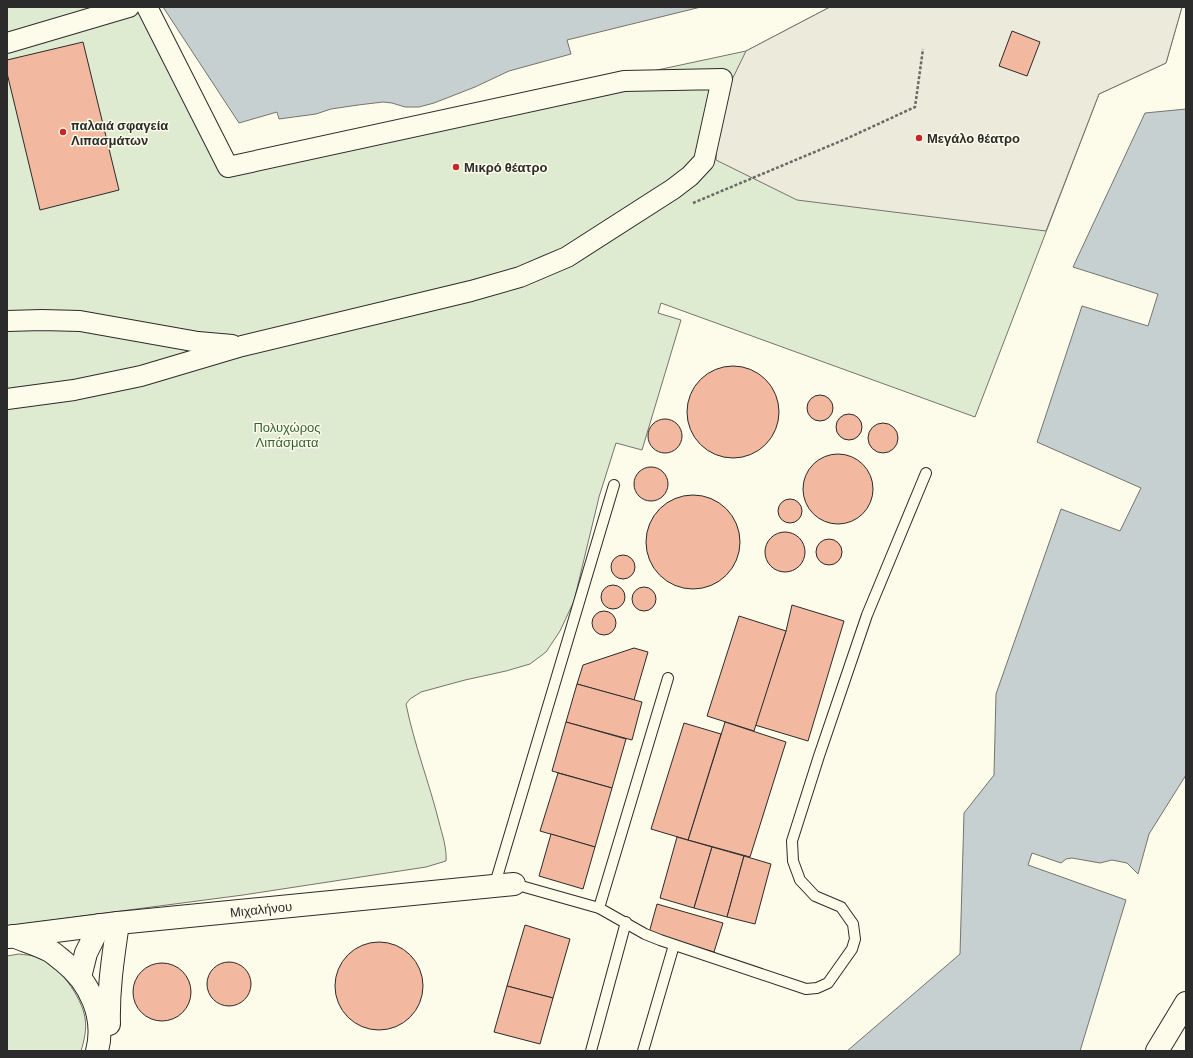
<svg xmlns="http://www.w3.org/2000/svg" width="1193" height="1058" font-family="'DM Sans',sans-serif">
<rect width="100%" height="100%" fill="#fdfbea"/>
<!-- green -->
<g fill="#deebd1" stroke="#74746e">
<path d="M7,7H145L232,161L746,51L830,7H1182L1166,63L1099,94L975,417L661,303L658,313L681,320L642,450L616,443L599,497L574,601L560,631L546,652L530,664L506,671L465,680L421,692L410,699L406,704C414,744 429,782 439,822C442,834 447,848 446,861L426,867L243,895L7,926Z"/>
<path d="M19,954C25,955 32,955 38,957C58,964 82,997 85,1018C87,1029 84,1041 81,1051H7V956Z"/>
</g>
<!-- parking -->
<polygon fill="#eceadb" stroke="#74746e" points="830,7 1182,7 1166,63 1099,94 1046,231 797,200 716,160 718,115 725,94 746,51"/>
<!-- water -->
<g fill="#c7d0d0" stroke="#74746e">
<polygon points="163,7 701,7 567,40 571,54 509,71 475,87 434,103 419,107 405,107 392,103 383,102 358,105 331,109 316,114 279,119 277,112 239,123"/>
<polygon points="1186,109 1186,775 1149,834 1138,874 1127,863 1112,860 1100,863 1072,858 1066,859 1061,863 1032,853 1028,865 1126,900 1080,1051 847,1051 960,954 964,813 994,775 996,694 1061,509 1120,531 1141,488 1037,442 1082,306 1148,326 1158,294 1073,267 1145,113"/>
</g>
<!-- building -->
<g fill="#f2b8a0" stroke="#2b2b2b">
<polygon points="1012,31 1040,42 1027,76 999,66"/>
<polygon points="83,42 119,190 40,210 7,73 7,60"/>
<circle cx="733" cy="412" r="46"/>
<circle cx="820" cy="408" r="13"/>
<circle cx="849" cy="427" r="13"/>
<circle cx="665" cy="436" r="17"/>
<circle cx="883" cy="438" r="15"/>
<circle cx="838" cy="489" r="35"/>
<circle cx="651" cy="484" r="17"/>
<circle cx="693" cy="542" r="47"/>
<circle cx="790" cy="511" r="12"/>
<circle cx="785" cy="552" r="20"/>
<circle cx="829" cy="552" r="13"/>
<circle cx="623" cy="567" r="12"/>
<circle cx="613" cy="597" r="12"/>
<circle cx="644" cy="599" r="12"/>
<polygon points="792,605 844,621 808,741 755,725 786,631"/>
<circle cx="604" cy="623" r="12"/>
<polygon points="739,616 786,631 754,731 707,716"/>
<polygon points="634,648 648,652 634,700 577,684 583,665"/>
<polygon points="577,684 642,702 632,740 566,722"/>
<polygon points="566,722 626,739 612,788 552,771"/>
<polygon points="725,722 786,742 750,857 688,840"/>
<polygon points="684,723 721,734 688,840 651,829"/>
<polygon points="558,773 612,788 595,847 540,831"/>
<polygon points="551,834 595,847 583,889 539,876"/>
<polygon points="677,837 712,847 694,908 660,898"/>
<polygon points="712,847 744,856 727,917 694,908"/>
<polygon points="744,856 771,864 755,924 727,917"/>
<polygon points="657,904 723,923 714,952 649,933"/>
<polygon points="525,925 570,939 553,998 507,986"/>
<circle cx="379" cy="986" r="44"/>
<circle cx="229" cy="984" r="22"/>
<circle cx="162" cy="992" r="29"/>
<polygon points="507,986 553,998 540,1044 494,1032"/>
</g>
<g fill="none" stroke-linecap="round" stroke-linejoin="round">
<defs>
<g id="lane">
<polyline points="514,884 599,908 645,934 660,940 806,989 817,988 828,983 852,949 855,939 853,924 841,907 815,896 800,880 793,861 792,841 819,756 867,615 926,473"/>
<polyline points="494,887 614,485"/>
<polyline points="599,908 668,678"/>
<polyline points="591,1051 626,922"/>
<polyline points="643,1051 674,945"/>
</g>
<g id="street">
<polyline points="7,43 129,7"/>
<polyline points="7,321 42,320 80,321 198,342 232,345"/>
<polyline points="7,399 74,390 141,376 242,346 471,291 520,277 567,257 673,189 690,176 704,161 722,79 624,81 228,167 147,7"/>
</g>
<g id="secondary">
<polyline points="8,937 118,923 514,884"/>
<polyline points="1157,1051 1186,1003"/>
</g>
<g id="primary">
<path d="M13,936C25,941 39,945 50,951C55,954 59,958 63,961C90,982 106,1017 97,1051"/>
<polyline points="80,977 86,953 100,925"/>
<path d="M109,1024C108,989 113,958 118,923"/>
</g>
</defs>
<!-- lane casing -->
<use href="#lane" stroke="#2b2b2b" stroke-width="12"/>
<!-- street casing -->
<use href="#street" stroke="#2b2b2b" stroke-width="22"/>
<!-- secondary casing -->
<use href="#secondary" stroke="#2b2b2b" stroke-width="24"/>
<!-- primary casing -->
<use href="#primary" stroke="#2b2b2b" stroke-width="24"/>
<!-- path -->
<polyline stroke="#6a6964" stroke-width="2.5" stroke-dasharray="3 2" stroke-linecap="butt" points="693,203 848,138 915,107 923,49"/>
<!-- lane -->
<use href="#lane" stroke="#fdfbea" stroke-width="10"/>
<!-- street -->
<use href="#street" stroke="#fdfbea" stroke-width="20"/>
<!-- secondary -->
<use href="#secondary" stroke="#fdfbea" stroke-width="22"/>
<!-- primary -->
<use href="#primary" stroke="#fdfbea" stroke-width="22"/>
</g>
<!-- markers -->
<g fill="#c62828" stroke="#fdfbea" stroke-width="1.5">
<circle cx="63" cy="132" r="4"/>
<circle cx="919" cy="138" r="4"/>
<circle cx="456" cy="167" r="4"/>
</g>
<g text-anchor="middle" stroke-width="3" stroke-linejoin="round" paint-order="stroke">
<!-- poi labels -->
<g font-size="13" font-weight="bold" fill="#2b2b2b" stroke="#fdfbea" text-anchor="start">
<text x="71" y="130">παλαιά σφαγεία<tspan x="71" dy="15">Λιπασμάτων</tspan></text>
<text x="927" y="143">Μεγάλο θέατρο</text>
<text x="464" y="172">Μικρό θέατρο</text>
</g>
<!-- park labels -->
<g font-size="13" fill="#34623c" stroke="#fdfbea">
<text x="287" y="432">Πολυχώρος<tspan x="287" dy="15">Λιπάσματα</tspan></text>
</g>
<!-- street labels -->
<g font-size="13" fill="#2b2b2b" stroke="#fdfbea">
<text transform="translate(261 909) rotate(-6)" y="5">Μιχαλήνου</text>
</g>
</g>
<!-- border -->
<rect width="1193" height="1058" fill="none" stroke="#2b2b2b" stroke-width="16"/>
</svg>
